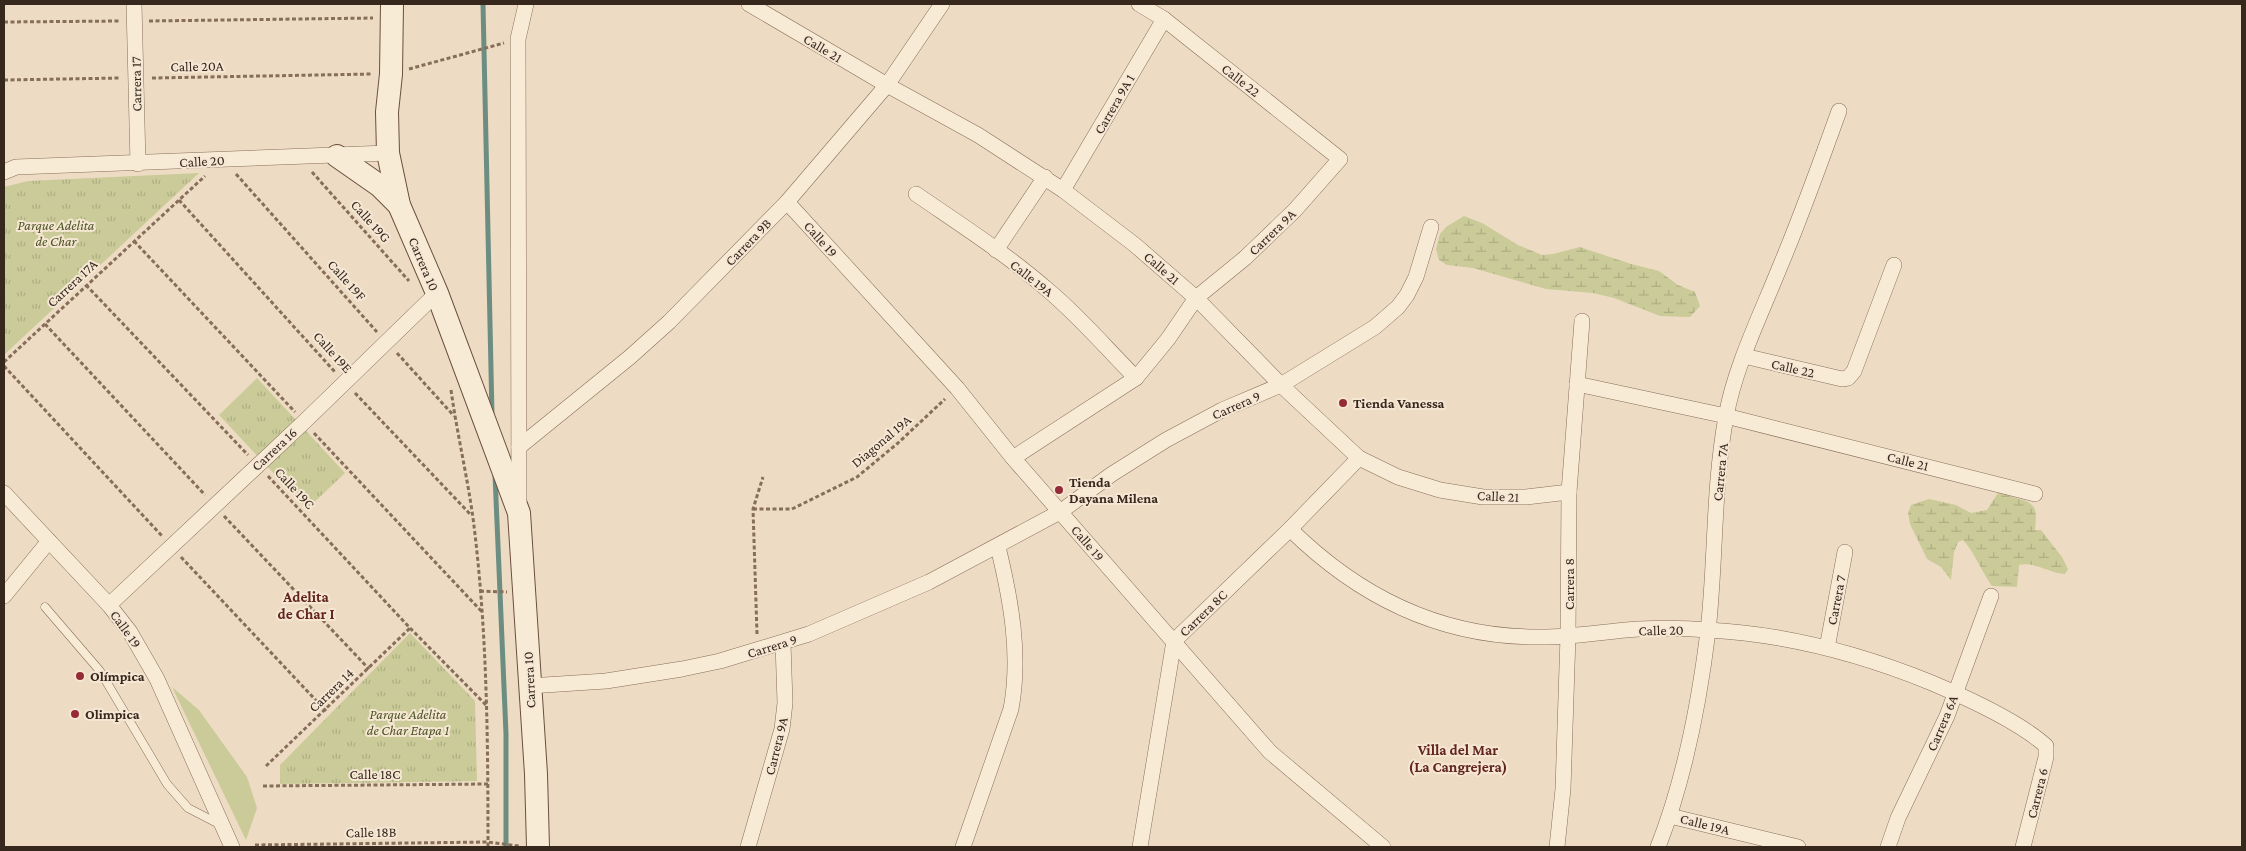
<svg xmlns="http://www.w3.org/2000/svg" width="2246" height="851" font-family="'Crimson Pro',serif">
<defs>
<pattern id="wetland-marsh" width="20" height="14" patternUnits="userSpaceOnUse" patternTransform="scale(1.25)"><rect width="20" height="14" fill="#cacb98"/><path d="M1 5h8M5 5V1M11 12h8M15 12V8" fill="none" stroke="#aeae83"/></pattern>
<pattern id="park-tufts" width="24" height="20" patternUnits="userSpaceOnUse" patternTransform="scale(1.25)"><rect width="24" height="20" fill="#cacb98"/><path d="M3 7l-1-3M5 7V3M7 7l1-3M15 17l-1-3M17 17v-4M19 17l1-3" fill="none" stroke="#aeae83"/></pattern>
</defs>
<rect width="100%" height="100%" fill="#eddcc3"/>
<!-- grass -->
<polygon fill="#cacb98" points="172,687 199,710 247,777 257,808 246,840"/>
<!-- wetland -->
<g fill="url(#wetland-marsh)">
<polygon points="1464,216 1482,223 1518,245 1542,255 1553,254 1580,247 1631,264 1659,271 1678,285 1695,292 1700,306 1690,317 1660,316 1614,298 1593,293 1546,289 1473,268 1447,265 1439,260 1436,249 1440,234 1446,227"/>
<path d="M1998,493C2005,493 2009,497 2016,498C2037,503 2037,509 2035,530H2041L2062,557L2068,569L2065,574C2049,573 2034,561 2019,565L2017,587L1992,586C1981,571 1975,553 1963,540L1958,542L1954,552L1951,580L1941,567L1927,559L1910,524L1908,513L1911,505L1929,499L1956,505L1971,513L1987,510Z"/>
</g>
<!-- park -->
<g fill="url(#park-tufts)">
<polygon points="199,173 4,355 4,187 28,181"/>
<polygon points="257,378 345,473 307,509 219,415"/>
<polygon points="410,633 475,701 477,781 280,784 280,765"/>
</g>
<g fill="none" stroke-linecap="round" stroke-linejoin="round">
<!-- stream -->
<g stroke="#6c8e82" stroke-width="5">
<polyline points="483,4 492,415"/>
<polyline points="495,475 506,734 506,847"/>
</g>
<defs>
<polyline id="lane" points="45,607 100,671 167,784 188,808 219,824"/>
<g id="street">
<polyline points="134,4 138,164"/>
<polyline points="749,4 887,85 978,135 1063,190 1135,245 1196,298 1281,385 1359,458 1398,477 1440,490 1483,497 1526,497 1569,492"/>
<polyline points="4,172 16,167 388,153"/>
<polyline points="1063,190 1164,19"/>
<path d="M916,194C961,225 1008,255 1049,291C1081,318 1107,349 1136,378"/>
<polyline points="787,202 957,388 1013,458 1270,752 1383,847"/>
<polyline points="996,250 1045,177"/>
<polyline points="1744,356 1842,379 1848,378 1854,371 1894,265"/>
<polyline points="1577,384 1726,416 2035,494"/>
<polyline points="519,447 630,357 669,322 787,202 887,85 942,4"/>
<polyline points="1013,458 1136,378 1168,339 1196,298 1245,258 1295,210 1340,159 1164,19 1139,4"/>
<polyline points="4,493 109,605 130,632 157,679 232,847"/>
<polyline points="519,501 518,39 526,4"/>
<path d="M1290,529C1359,597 1440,637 1537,637C1571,638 1605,631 1639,629C1661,628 1685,628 1708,630C1785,634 1861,654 1932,683C1965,697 2021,723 2046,746V757L2023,847"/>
<polyline points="4,596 49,541"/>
<polyline points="109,605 304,422 437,293"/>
<polyline points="1827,648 1845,552"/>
<polyline points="529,686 606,681 682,669 720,661 809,634 929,582 1060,512 1112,474 1166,440 1222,410 1281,385 1375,327 1398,307 1407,295 1416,277 1431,227"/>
<polyline points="1670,816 1798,847"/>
<polyline points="748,847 782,729 785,703 783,643"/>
<path d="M963,847L1011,709C1021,655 1011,600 998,547"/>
<polyline points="1140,847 1174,641 1290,529 1359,458"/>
<polyline points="1557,847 1563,789 1568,636 1569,492 1582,321"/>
<path d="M1658,847C1685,778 1699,705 1708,631C1716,560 1713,487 1726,417C1734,369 1761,314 1779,269C1801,217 1820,164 1839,111"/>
<polyline points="1888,847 1898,818 1947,716 1991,596"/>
</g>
<g id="secondary">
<polyline points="392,4 391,74 387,112 388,153 399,205 437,293 519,513 536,774 538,847"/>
<polyline points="337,156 380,186 399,205"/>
</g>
</defs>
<!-- lane casing -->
<use href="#lane" stroke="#876e5a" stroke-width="9"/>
<!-- street casing -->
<use href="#street" stroke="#876e5a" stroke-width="16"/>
<!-- secondary casing -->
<use href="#secondary" stroke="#694f3e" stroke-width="24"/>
<!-- path -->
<g stroke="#876e5a" stroke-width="3" stroke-dasharray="4 2.5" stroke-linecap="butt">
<polyline points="149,21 373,18"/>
<polyline points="4,22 121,21"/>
<polyline points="409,69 504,43"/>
<polyline points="152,78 373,74"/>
<polyline points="4,80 121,78"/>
<polyline points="312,172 409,281"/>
<polyline points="236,174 377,332"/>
<polyline points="179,200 335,372"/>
<polyline points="134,241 295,412"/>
<polyline points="86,285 248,455"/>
<polyline points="45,324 205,495"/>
<polyline points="397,353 454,416"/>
<polyline points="4,362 205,176"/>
<polyline points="4,366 162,536"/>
<path d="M451,390C457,433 467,475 473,518C487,627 488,737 488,847"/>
<polyline points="355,393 471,515"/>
<polyline points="314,433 483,613"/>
<polyline points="268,476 410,628 487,706"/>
<polyline points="753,509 792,509 857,477 898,443 945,399"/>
<polyline points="224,516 369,669"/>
<polyline points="181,557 326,711"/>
<polyline points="480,591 507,592"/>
<polyline points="757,634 753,509 763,477"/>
<polyline points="266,766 410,628"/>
<polyline points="263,786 488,784"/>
<polyline points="255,845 488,842 519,846"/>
</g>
<!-- lane -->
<use href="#lane" stroke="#f8ebd6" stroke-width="8"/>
<!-- street -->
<use href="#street" stroke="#f8ebd6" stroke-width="15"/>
<!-- secondary -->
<use href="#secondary" stroke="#f8ebd6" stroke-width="22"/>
</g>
<!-- markers -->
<g fill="#942c37" stroke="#f5e7d3" stroke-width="2">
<circle cx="1343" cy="403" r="5"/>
<circle cx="1059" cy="490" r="5"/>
<circle cx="80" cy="676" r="5"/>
<circle cx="75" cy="714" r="5"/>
</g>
<g text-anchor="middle" stroke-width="4" stroke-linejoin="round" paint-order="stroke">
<!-- street labels -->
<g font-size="14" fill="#37281e" stroke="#f5e7d3">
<text transform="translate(823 48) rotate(31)" y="5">Calle 21</text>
<text transform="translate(197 66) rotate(-1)" y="5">Calle 20A</text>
<text transform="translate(1241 80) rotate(38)" y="5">Calle 22</text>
<text transform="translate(136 84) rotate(-91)" y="5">Carrera 17</text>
<text transform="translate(1114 104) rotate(-60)" y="5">Carrera 9A 1</text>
<text transform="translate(202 161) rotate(-3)" y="5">Calle 20</text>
<text transform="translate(371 221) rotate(48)" y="5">Calle 19G</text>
<text transform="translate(1272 232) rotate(-44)" y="5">Carrera 9A</text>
<text transform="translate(821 239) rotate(48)" y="5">Calle 19</text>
<text transform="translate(748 242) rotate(-46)" y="5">Carrera 9B</text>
<text transform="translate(424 264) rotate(67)" y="5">Carrera 10</text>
<text transform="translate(1162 268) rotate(41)" y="5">Calle 21</text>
<text transform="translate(1032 278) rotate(38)" y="5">Calle 19A</text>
<text transform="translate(347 280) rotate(48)" y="5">Calle 19F</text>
<text transform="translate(72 283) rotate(-43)" y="5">Carrera 17A</text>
<text transform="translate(333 352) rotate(48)" y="5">Calle 19E</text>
<text transform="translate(1793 368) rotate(13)" y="5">Calle 22</text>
<text transform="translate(1236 405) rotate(-24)" y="5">Carrera 9</text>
<text transform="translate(881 441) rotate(-40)" y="5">Diagonal 19A</text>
<text transform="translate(274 449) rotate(-43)" y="5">Carrera 16</text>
<text transform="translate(1908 461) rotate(14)" y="5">Calle 21</text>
<text transform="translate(1720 472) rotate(-84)" y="5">Carrera 7A</text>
<text transform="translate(295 488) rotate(47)" y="5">Calle 19C</text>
<text transform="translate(1498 496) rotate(3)" y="5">Calle 21</text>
<text transform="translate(1088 543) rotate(49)" y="5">Calle 19</text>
<text transform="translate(1569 584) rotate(-90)" y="5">Carrera 8</text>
<text transform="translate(1836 600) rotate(-79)" y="5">Carrera 7</text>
<text transform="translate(1203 613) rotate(-44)" y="5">Carrera 8C</text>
<text transform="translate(126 629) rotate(54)" y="5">Calle 19</text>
<text transform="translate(1661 630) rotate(-1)" y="5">Calle 20</text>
<text transform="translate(772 646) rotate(-17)" y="5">Carrera 9</text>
<text transform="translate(529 680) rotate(-93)" y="5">Carrera 10</text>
<text transform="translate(331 690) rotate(-44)" y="5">Carrera 14</text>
<text transform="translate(1942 723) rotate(-67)" y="5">Carrera 6A</text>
<text transform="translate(776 746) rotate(-76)" y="5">Carrera 9A</text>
<text x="375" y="779">Calle 18C</text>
<text transform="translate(2037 793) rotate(-76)" y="5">Carrera 6</text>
<text transform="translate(1705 824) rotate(14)" y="5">Calle 19A</text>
<text transform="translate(371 832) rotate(-1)" y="5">Calle 18B</text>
</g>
<!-- park labels -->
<g font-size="14" font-style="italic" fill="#4c5325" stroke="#f5e7d3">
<text x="56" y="230">Parque Adelita<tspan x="56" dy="16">de Char</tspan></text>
<text x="408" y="719">Parque Adelita<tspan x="408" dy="16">de Char Etapa 1</tspan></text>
</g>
<!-- poi labels -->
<g font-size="14" font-weight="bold" fill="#37281e" stroke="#f5e7d3" text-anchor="start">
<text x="1353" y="408">Tienda Vanessa</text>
<text x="1069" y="487">Tienda<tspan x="1069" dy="16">Dayana Milena</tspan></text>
<text x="90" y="681">Olímpica</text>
<text x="85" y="719">Olimpica</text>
</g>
<!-- neighbourhood labels -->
<g font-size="15" font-weight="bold" fill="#63261f" stroke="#f5e7d3">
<text x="306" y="602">Adelita<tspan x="306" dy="17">de Char I</tspan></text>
<text x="1458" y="755">Villa del Mar<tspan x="1458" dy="17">(La Cangrejera)</tspan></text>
</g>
</g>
<!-- border -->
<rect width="2246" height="851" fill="none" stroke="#37281e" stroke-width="10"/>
</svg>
